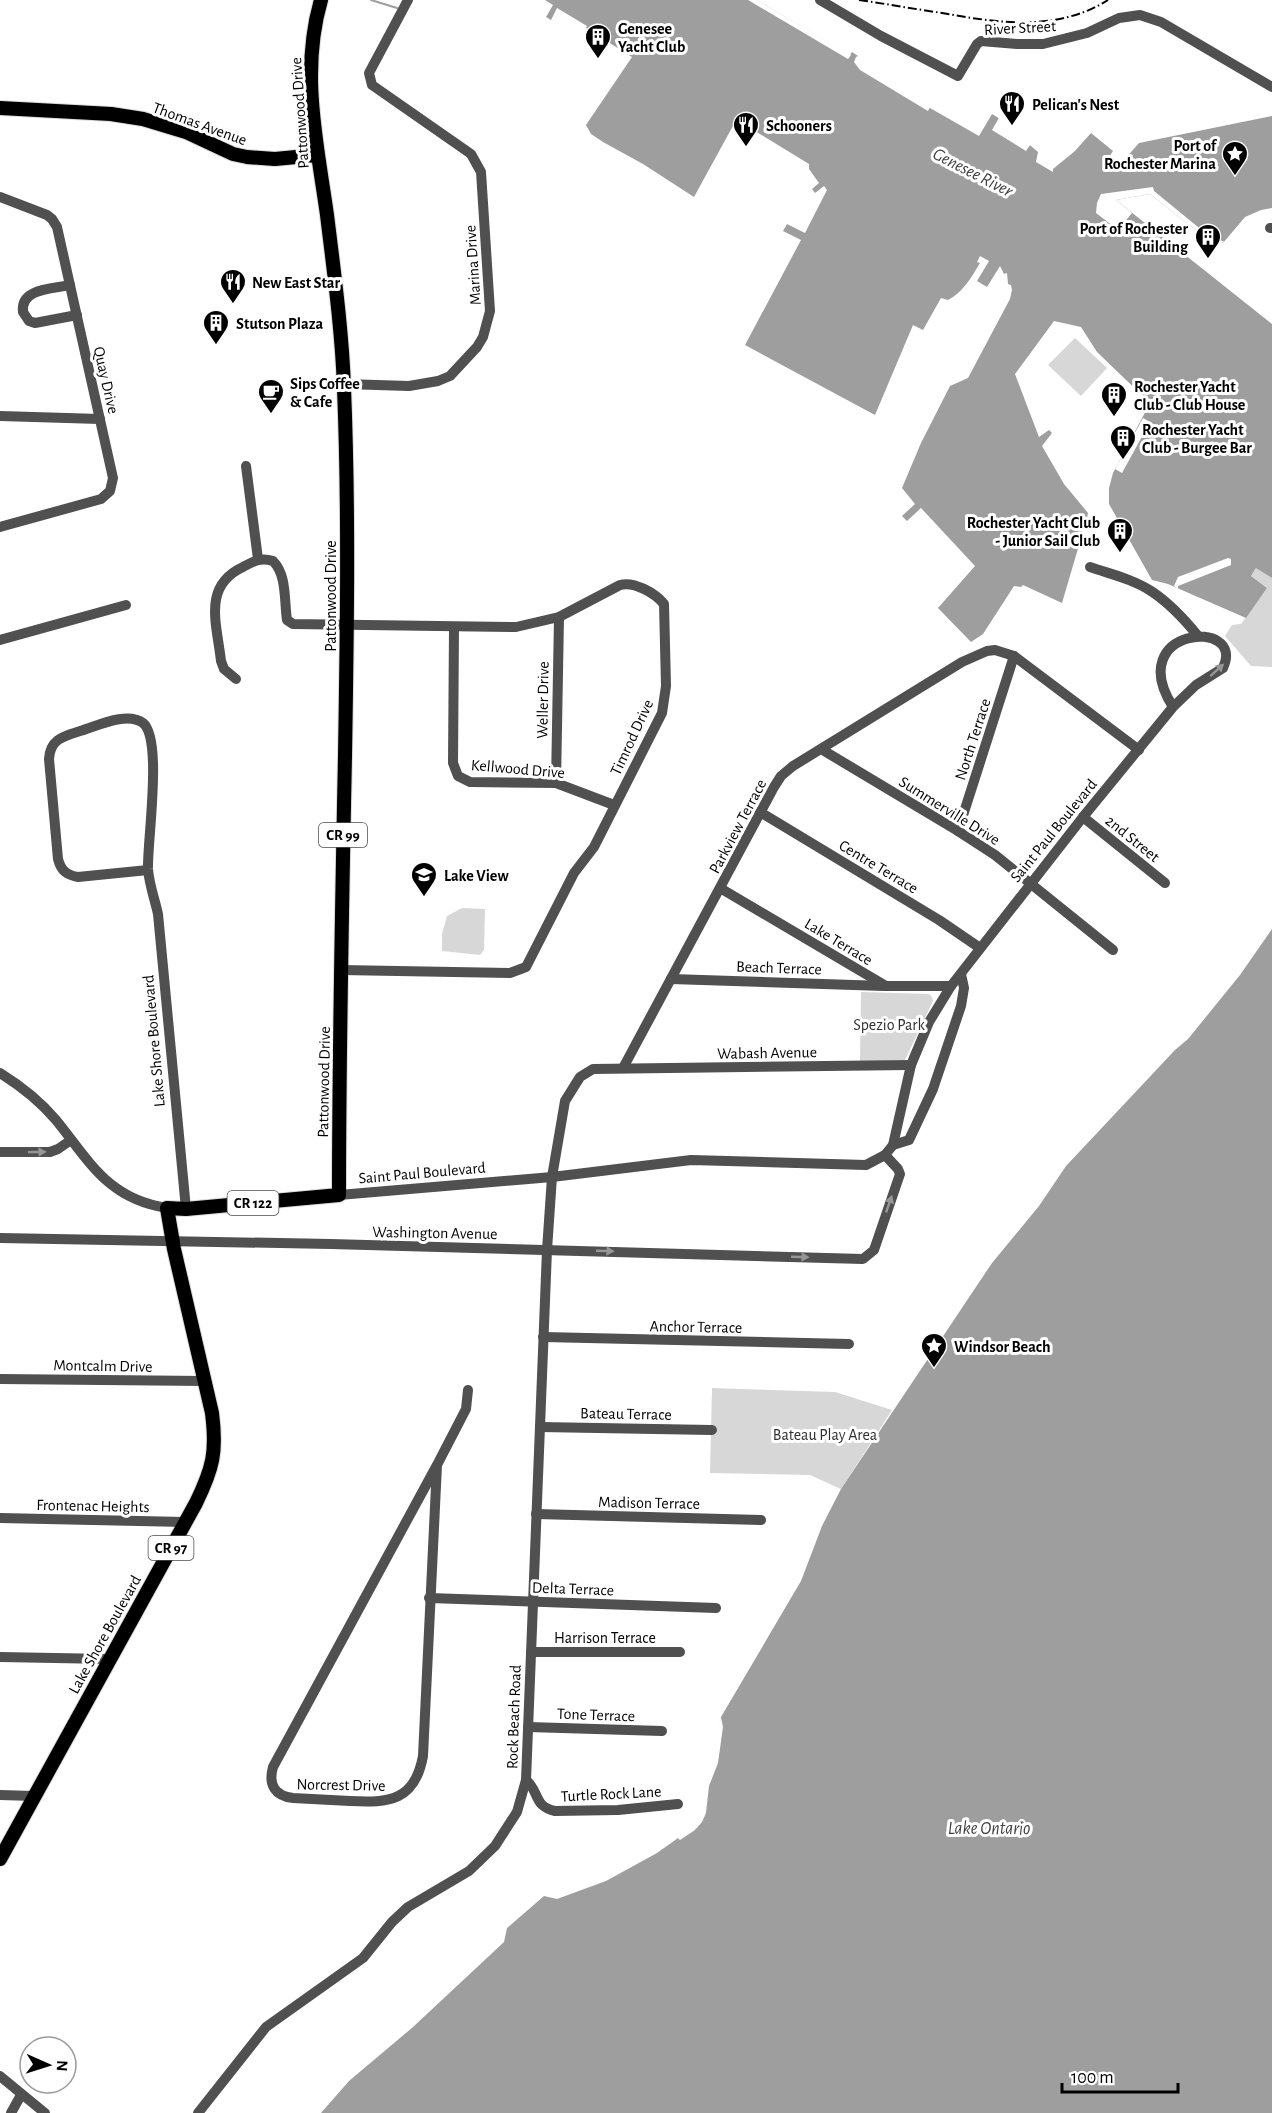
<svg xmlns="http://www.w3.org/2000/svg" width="1272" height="2113" font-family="'Alegreya Sans',sans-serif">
<rect width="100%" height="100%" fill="#fff"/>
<!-- green -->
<g fill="#d7d7d7">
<polygon points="1075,338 1107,368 1081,396 1048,365"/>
<polygon points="1257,567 1272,578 1272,667 1251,666 1225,636 1232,625 1241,624 1267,588 1251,576"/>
<polygon points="462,908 485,909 484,950 480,955 442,951 442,934 447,916"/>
<polygon points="861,992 929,994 932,997 933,1001 905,1060 860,1062"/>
<polygon points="712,1388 835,1392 892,1410 841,1489 810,1475 710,1473"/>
</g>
<!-- water -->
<g fill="#9e9e9e">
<path d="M545,0H757L850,55L852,52L858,56L855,61L867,72L979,136L992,114L997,117L1038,152L1036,162L1053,172V169L1075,151L1091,133L1113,151L1105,163L1124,160L1139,143L1272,116V208L1261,210L1245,217L1223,243L1211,242L1150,194L1116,200L1272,324V578L1256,568L1251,576L1267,588L1246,618L1168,584L1152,580L1109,504V488L1113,473L1150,403L1097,352L1081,327L1054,321L1015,374L1039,437L1049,430L1052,433L1042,446L1064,484L1088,513L1087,518L1062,603L1023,585L1021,587L1014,586L983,634L971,642L938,608L975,566L921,508L907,521L902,516L915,504L902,488L921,443L950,386L968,378L1010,299L1012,290L1011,285L1008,284L1007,273L1004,274L1000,266L987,287L977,281L989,261L980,256L977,262L980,263C971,278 963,292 948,300L941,298L923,330L913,325L875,415L745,345L801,240L783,231L787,224L805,233L827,190L824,186L815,193L812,189L819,183L809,169V164L745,125L743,128L734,124L694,197L643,164L603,142L591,134L586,125L632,57L586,28L587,26L557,8L551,20L546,17L553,5Z"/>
<polygon points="1272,929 1272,2113 321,2113 349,2081 413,2027 504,1942 507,1928 544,1896 557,1899 606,1881 657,1853 678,1838 680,1840 695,1830 702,1811 715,1758 721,1717 801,1581 822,1526 841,1489 992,1263 1039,1206 1066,1166 1175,1050 1188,1039 1240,975"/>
</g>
<!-- pier -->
<g fill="#fff">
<polygon points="748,0 757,0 851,55 848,59"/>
<polygon points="860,55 859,62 869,69 931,105 928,111 860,70 854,62 856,57"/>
<polygon points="1000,116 1034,144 1033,146 1030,145 1026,151 992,130"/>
<polygon points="1153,187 1154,191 1209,236 1225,242 1218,244 1211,242 1150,194 1116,200 1132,213 1118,230 1096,213 1097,203 1101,194"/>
<polygon points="1143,418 1150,422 1122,473 1115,469"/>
<polygon points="1228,558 1231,559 1231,565 1178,586 1178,589 1174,586 1178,577"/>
<polygon points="721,1717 723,1727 718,1763 709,1786 706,1813 702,1822 695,1830 703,1804"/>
</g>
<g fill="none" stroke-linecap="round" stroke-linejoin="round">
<!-- stream -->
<polyline stroke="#9e9e9e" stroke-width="2" points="371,0 397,8"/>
<defs>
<g id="major">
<polyline points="0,108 111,114 143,119 186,132 233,154 247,157 275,159 317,155"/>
<path d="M0,1859L196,1503C213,1468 217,1452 212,1413L174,1249L167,1208L186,1209L339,1195C339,1049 342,902 345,756C347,633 349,511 344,388C342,331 334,272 327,215C317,143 300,72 321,0"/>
</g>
</defs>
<!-- major casing -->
<use href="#major" stroke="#dbdbdb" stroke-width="16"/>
<!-- minor -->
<g stroke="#505050" stroke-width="10">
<polyline points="820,0 881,36 958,76 977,44 981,41 1017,44 1043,44 1087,33 1119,18 1140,15 1161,22 1272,87"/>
<polyline points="0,197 47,215 52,219 57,227 113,478 110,491 101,499 0,527"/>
<polyline points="1270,228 1272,228"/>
<path d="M70,285C53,289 20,288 23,312L29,321L35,323L77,315"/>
<polyline points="344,384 409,386 438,381 450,376 477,347 483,337 490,311 481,172 471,154 372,85 369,73 408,0"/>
<polyline points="0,416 100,419"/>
<polyline points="246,466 258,559"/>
<path d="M1090,567C1110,574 1133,579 1151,591C1168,602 1185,620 1198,636"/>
<polyline points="454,627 453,763 458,776 470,782 556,783 614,805"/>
<polyline points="0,640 126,605"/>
<path d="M236,679L224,669L221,661C217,624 202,586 243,567C254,561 261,557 273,561C287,575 284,600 287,620L293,624L516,627L559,617L620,585C634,581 655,593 664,604L666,686L662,713L594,847L574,873L526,967L510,973L341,970"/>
<polyline points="821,749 958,831 995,855 1113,950"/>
<polyline points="556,783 559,617"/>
<polyline points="760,812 939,920 980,948"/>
<polyline points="1083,817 1165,883"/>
<polyline points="958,831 1014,656"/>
<path d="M148,870L78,877C67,875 61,871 58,859L49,759C50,739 64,736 80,731C97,726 127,711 143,723C163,739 147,842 148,869C149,884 155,900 158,914L186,1209"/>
<polyline points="720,888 886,986 951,986"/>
<polyline points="671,979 884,986"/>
<polyline points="623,1068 774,787 781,776 793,766 962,662 987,651 995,650 1014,656 1139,750"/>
<path d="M0,1073C21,1086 40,1101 56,1120C90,1162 108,1199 167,1208"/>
<polyline points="893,1145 909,1140 933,1089 961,1006 964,988 961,974"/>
<polyline points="0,1152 50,1152 58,1149 71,1140"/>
<path d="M339,1195L552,1177L691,1160L866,1165L885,1155L893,1145L911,1065L929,1022L951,986L1083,817L1173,707L1196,685L1223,668C1247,617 1122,627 1173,707"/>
<polyline points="0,1238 331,1244 863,1259 874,1250 900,1174 898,1169 885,1155"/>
<polyline points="543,1337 849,1344"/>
<polyline points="0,1379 205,1381"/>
<polyline points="540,1427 712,1430"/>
<path d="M437,1465L273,1767C268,1785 275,1796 293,1798C312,1799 331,1800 350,1801C389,1803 415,1801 423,1756L437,1465L466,1409L468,1390"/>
<polyline points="536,1514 761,1520"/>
<polyline points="0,1518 185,1522"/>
<polyline points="429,1598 716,1608"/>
<polyline points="531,1652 680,1652"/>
<polyline points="0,1657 109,1659"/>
<polyline points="528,1727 662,1731"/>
<path d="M526,1780C540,1792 533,1806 555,1811L618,1810L678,1804"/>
<polyline points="0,1795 34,1796"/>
<polyline points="0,2076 45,2113"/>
<polyline points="11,2113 21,2095"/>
<polyline points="198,2113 266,2027 363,1958 392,1922 408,1907 469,1871 495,1846 517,1812 526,1780 547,1250 552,1177 565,1101 580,1077 593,1069 911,1065"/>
</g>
<!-- major -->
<use href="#major" stroke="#000" stroke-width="14"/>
<!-- rail -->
<path stroke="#000" stroke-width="2" stroke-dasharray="9 3 1.5 3" stroke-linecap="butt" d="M859,0C887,4 914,9 942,13C998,23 1057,32 1108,0"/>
</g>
<!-- one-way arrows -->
<defs><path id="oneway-solid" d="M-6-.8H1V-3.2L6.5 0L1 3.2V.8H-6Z" transform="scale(1.5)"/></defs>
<g fill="#969696">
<use href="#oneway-solid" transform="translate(1217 670) rotate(-42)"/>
<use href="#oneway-solid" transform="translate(37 1152) rotate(-1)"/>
<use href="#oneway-solid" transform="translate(889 1204) rotate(-71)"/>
<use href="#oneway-solid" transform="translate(605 1251) rotate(2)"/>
<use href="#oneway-solid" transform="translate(800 1257) rotate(2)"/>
</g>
<!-- icons -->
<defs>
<symbol id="building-pin" viewBox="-11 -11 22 30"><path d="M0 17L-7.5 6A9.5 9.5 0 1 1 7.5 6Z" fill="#000" stroke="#fff"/><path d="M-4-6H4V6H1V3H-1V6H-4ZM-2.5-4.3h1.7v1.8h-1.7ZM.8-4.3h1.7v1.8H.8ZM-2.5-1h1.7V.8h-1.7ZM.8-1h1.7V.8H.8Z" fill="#fff"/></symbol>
<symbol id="restaurant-pin" viewBox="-11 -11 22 30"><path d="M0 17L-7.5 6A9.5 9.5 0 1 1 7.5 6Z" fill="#000" stroke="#fff"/><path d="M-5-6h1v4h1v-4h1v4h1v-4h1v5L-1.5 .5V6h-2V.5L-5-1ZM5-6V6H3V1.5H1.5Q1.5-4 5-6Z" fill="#fff"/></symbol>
<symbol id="sight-pin" viewBox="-11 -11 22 30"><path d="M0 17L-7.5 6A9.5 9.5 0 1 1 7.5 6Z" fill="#000" stroke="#fff"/><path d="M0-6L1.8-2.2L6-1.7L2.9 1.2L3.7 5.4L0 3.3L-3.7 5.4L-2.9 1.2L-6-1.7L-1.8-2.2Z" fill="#fff"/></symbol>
<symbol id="cafe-pin" viewBox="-11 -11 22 30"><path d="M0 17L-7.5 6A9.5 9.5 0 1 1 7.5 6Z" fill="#000" stroke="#fff"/><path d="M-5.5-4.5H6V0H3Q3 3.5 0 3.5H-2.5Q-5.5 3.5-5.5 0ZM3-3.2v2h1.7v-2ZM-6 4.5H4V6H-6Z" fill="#fff"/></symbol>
<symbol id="school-pin" viewBox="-11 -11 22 30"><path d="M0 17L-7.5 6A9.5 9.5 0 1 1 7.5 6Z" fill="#000" stroke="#fff"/><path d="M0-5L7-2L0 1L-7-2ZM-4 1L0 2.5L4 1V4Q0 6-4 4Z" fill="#fff"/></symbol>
</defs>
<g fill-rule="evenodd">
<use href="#building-pin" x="583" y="22" width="30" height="40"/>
<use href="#restaurant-pin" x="997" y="89" width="30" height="40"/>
<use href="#restaurant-pin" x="731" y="110" width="30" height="40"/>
<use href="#sight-pin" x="1220" y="139" width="30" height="40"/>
<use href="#building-pin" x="1193" y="222" width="30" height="40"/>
<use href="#restaurant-pin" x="218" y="267" width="30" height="40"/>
<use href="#building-pin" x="201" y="308" width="30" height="40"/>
<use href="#cafe-pin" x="256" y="377" width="30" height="40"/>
<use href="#building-pin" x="1099" y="380" width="30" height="40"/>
<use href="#building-pin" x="1108" y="423" width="30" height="40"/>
<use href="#building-pin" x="1105" y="516" width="30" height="40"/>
<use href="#school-pin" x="409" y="860" width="30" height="40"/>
<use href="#sight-pin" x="919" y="1331" width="30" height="40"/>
</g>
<g text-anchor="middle" stroke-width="6" stroke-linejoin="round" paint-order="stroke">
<!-- shield labels -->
<g fill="#fff" stroke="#4c4c4c" stroke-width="1.5">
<rect x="319" y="823" width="48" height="24" rx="4.5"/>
<rect x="227.5" y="1191" width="51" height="24" rx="4.5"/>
<rect x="148.5" y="1536" width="45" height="24" rx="4.5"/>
</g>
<g font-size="15" font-weight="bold" fill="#000">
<text x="343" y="840">CR 99</text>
<text x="253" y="1208">CR 122</text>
<text x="171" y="1553">CR 97</text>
</g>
<!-- street labels -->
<g font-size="16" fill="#000" stroke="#fff">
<text transform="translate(1020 27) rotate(-3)" y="6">River Street</text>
<text transform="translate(299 113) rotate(-94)" y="6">Pattonwood Drive</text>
<text transform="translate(200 123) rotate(20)" y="6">Thomas Avenue</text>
<text transform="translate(472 265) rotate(-94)" y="6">Marina Drive</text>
<text transform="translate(107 380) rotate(77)" y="6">Quay Drive</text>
<text transform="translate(330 596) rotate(-90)" y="6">Pattonwood Drive</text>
<text transform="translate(542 700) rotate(-89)" y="6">Weller Drive</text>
<text transform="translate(631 737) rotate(-65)" y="6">Timrod Drive</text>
<text transform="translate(972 739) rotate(-72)" y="6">North Terrace</text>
<text transform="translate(518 768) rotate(5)" y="6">Kellwood Drive</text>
<text transform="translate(950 810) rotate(32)" y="6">Summerville Drive</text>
<text transform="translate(737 826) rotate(-62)" y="6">Parkview Terrace</text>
<text transform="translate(1053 830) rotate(-51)" y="6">Saint Paul Boulevard</text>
<text transform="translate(1133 838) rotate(39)" y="6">2nd Street</text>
<text transform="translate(879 866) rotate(31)" y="6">Centre Terrace</text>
<text transform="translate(839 941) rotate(31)" y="6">Lake Terrace</text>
<text transform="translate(779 967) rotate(2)" y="6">Beach Terrace</text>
<text transform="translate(153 1041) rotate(-95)" y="6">Lake Shore Boulevard</text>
<text transform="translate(767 1052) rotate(-1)" y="6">Wabash Avenue</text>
<text transform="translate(323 1082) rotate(-89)" y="6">Pattonwood Drive</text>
<text transform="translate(422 1172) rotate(-5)" y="6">Saint Paul Boulevard</text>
<text transform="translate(435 1232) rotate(1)" y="6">Washington Avenue</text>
<text transform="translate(696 1326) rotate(1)" y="6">Anchor Terrace</text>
<text transform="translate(103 1365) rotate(1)" y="6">Montcalm Drive</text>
<text transform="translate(626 1413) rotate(1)" y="6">Bateau Terrace</text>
<text transform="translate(649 1502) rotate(1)" y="6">Madison Terrace</text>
<text transform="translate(93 1505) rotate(1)" y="6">Frontenac Heights</text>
<text transform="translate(573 1588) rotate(2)" y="6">Delta Terrace</text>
<text transform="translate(104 1634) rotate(-61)" y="6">Lake Shore Boulevard</text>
<text x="605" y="1643">Harrison Terrace</text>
<text transform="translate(596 1714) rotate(2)" y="6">Tone Terrace</text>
<text transform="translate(513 1717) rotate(-88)" y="6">Rock Beach Road</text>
<text transform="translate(341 1784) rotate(1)" y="6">Norcrest Drive</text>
<text transform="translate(611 1793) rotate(-3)" y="6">Turtle Rock Lane</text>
</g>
<!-- poi labels -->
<g font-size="16" font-weight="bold" fill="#000" stroke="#fff" text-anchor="start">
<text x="618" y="34">Genesee<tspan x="618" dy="18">Yacht Club</tspan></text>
<text x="1032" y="110">Pelican's Nest</text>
<text x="766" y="131">Schooners</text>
<text x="1216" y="151" text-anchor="end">Port of<tspan x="1216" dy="18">Rochester Marina</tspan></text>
<text x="1188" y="234" text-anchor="end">Port of Rochester<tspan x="1188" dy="18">Building</tspan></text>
<text x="252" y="288">New East Star</text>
<text x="236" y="329">Stutson Plaza</text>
<text x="290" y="389">Sips Coffee<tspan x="290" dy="18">&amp; Cafe</tspan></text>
<text x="1134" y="392">Rochester Yacht<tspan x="1134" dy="18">Club - Club House</tspan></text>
<text x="1142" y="435">Rochester Yacht<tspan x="1142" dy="18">Club - Burgee Bar</tspan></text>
<text x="1100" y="528" text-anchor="end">Rochester Yacht Club<tspan x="1100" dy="18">- Junior Sail Club</tspan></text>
<text x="444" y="881">Lake View</text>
<text x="954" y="1352">Windsor Beach</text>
</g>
<!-- park labels -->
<g font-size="16" fill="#2e2e2e" stroke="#fff">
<text x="889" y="1030">Spezio Park</text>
<text x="825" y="1440">Bateau Play Area</text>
</g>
<!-- water labels -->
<g font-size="18" font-style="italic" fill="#3f3f3f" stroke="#fff">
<text transform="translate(973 172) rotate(27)" y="6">Genesee River</text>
<text x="989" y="1834">Lake Ontario</text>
</g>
</g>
<!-- north arrow -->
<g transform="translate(48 2065) rotate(93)"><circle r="28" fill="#ffffff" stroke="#999999" stroke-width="1.5"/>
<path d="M0-4.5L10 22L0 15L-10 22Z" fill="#000000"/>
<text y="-9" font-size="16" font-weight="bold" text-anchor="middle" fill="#000000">N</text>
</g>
<!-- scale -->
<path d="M1062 2083v9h116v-9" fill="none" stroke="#000000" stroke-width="3"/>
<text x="1071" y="2083" font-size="18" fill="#000000" stroke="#ffffff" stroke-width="4.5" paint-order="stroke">100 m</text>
</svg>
